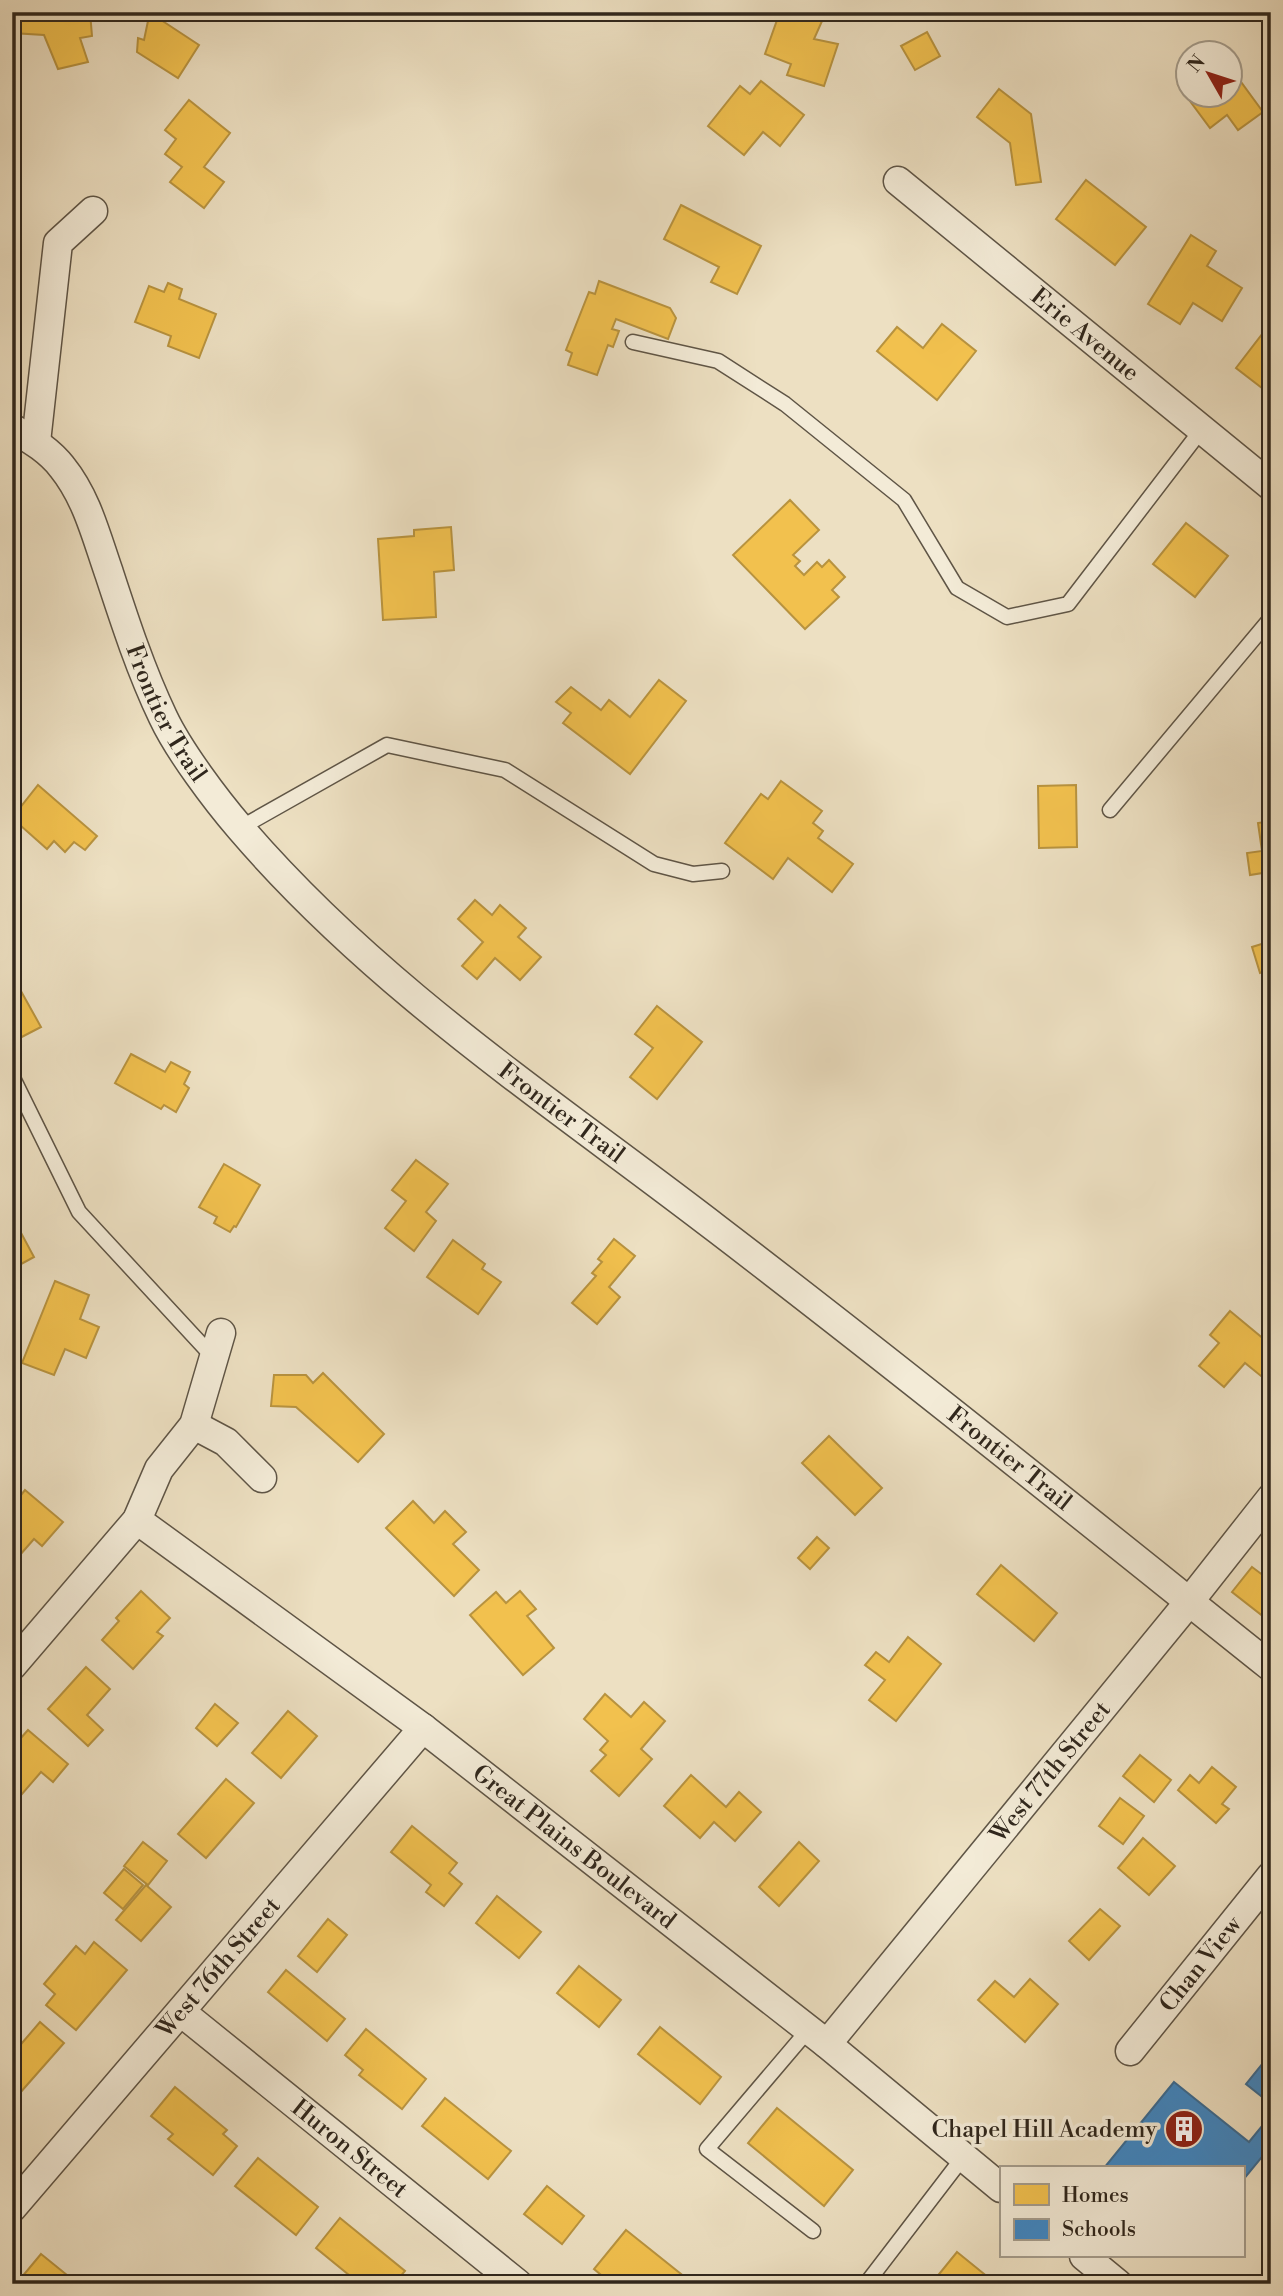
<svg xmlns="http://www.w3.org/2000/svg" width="1283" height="2296" font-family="'Libre Bodoni',serif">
<rect width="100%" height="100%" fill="#ede0c2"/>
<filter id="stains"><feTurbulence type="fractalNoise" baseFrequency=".00286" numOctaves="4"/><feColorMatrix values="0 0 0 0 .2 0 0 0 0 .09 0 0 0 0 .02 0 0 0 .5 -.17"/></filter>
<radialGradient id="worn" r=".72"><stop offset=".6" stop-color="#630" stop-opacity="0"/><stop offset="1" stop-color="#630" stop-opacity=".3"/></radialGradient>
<!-- homes -->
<g fill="#f2c14e" stroke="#b8933f" stroke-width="2">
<polygon points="12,12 90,12 92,36 80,38 88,62 58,69 44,35 12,33"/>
<polygon points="770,12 829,12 822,21 814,39 838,44 824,86 787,75 791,64 765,54 777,20 769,14"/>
<polygon points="964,12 989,12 988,21 963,19"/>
<polygon points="161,20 199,45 178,78 137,52 138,38 144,40 148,21"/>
<polygon points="927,32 940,56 915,70 901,46"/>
<polygon points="1188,77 1188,94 1230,94 1230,87 1232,89 1241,82 1263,112 1238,130 1227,115 1210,128 1178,85"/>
<polygon points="761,81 804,115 780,146 763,132 744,155 708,126 740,86 750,94"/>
<polygon points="999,89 1031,114 1041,182 1016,185 1010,143 977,117"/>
<polygon points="189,100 230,133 204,167 224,182 204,208 170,182 182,167 165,154 176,139 165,130"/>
<polygon points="1086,180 1146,227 1115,265 1056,219"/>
<polygon points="681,205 761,246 737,294 711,282 719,267 664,239"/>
<polygon points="1191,235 1216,251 1207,266 1242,288 1222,321 1193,303 1180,324 1148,304"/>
<polygon points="599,281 670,308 676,318 668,339 616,319 612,329 619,331 613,347 608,345 597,375 568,365 572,353 566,350 589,292 595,294"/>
<polygon points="168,283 182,289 179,299 216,314 199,358 168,346 171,336 135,322 149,286 164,292"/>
<polygon points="942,324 976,351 937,400 877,351 897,327 923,348"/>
<polygon points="1263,333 1271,339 1271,395 1236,368"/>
<polygon points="790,500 819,530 793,555 800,561 795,566 804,575 817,562 822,567 829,560 845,577 832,590 839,597 805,629 733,555"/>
<polygon points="1186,523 1228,556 1195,597 1153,564"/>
<polygon points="451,527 454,570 434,572 436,617 383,620 378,539 414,536 414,530"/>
<polygon points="659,680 686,701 630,774 563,723 571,713 556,702 571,687 601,710 609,700 630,717"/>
<polygon points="781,781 822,811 813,823 823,831 818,838 853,864 832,892 788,858 773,879 725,843 761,794 768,799"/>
<polygon points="38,785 97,836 85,850 74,842 65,852 54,841 47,849 12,818"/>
<polygon points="1076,785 1077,847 1039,848 1038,786"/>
<polygon points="1271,821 1271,882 1269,872 1250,875 1247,853 1262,851 1258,823"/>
<polygon points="475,900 492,915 500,905 526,928 518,937 541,957 520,980 495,958 477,979 462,966 483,942 458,919"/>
<polygon points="1271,941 1271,969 1260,973 1252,947"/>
<polygon points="12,975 41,1027 12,1042"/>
<polygon points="657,1006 702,1042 657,1099 630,1077 653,1048 635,1034"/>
<polygon points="131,1054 165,1072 171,1062 190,1072 184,1084 189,1088 176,1112 164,1105 161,1109 115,1083"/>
<polygon points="416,1160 448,1184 426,1212 436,1221 414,1251 385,1228 406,1201 392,1190"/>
<polygon points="224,1164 260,1185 236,1227 234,1226 230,1232 214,1223 217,1217 199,1207"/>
<polygon points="12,1216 34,1257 12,1269"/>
<polygon points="614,1239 635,1256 609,1287 620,1297 597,1324 572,1303 596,1276 592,1273 602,1262 598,1259"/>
<polygon points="453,1240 485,1264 482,1269 501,1282 478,1314 427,1277"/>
<polygon points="55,1281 89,1295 80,1319 99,1327 86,1358 65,1349 54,1375 22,1363"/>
<polygon points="1230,1311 1271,1345 1271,1365 1261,1376 1245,1363 1224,1387 1199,1366 1219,1343 1210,1335"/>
<polygon points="323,1373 384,1434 358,1462 296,1407 271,1406 274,1375 306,1375 313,1383"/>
<polygon points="829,1436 882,1488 855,1515 802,1463"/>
<polygon points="25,1490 63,1522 42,1546 34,1539 12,1564 12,1506"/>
<polygon points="413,1501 434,1523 445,1511 466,1532 453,1544 479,1570 454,1596 386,1528"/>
<polygon points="817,1537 829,1548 810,1569 798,1558"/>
<polygon points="1001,1565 1057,1613 1034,1641 977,1594"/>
<polygon points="1252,1567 1264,1576 1271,1568 1271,1608 1264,1617 1232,1592"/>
<polygon points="141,1591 170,1618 157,1632 163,1636 133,1669 102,1640 119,1621 116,1618"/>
<polygon points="520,1591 536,1609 527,1616 554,1648 523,1675 470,1615 496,1592 506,1603"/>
<polygon points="908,1637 941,1664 896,1721 869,1700 885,1680 865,1665 876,1652 889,1662"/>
<polygon points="86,1667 110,1689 87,1715 103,1730 88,1746 48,1709"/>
<polygon points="605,1694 631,1717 644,1702 665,1721 641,1749 652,1759 619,1796 591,1771 606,1755 600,1750 608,1741 584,1719"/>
<polygon points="215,1704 238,1723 217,1746 196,1728"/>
<polygon points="288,1711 317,1736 281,1778 252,1753"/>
<polygon points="28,1730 68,1764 53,1782 41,1772 16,1801 12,1798 12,1748"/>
<polygon points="1140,1755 1171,1780 1154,1802 1123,1776"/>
<polygon points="1212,1767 1236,1787 1222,1804 1229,1809 1216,1823 1178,1790 1190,1775 1199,1783"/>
<polygon points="691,1775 726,1807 739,1792 761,1812 735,1841 714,1822 700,1838 664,1806"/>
<polygon points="226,1779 254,1803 206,1858 178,1834"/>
<polygon points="1120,1798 1144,1816 1123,1844 1099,1826"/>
<polygon points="412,1826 457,1863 449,1873 462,1884 444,1906 426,1892 431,1885 391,1852"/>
<polygon points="1143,1838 1175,1866 1149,1895 1118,1868"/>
<polygon points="143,1842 167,1861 148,1885 124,1866"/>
<polygon points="799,1842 819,1861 779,1906 759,1887"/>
<polygon points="124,1869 143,1885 123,1909 104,1893"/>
<polygon points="146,1885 171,1907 141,1941 116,1920"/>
<polygon points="497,1896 541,1932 519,1958 476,1923"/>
<polygon points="1100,1909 1120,1926 1089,1960 1069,1941"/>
<polygon points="328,1919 347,1935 317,1972 298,1956"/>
<polygon points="94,1942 127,1970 76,2030 46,2005 55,1994 44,1984 76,1946 85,1954"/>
<polygon points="579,1966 621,2000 599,2027 557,1993"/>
<polygon points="286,1970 345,2019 327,2041 268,1992"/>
<polygon points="1030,1979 1058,2004 1025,2042 978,2000 995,1981 1014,1997"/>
<polygon points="40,2022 64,2043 12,2102 12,2035 22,2043"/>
<polygon points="660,2027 721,2077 700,2104 638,2054"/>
<polygon points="366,2029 426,2079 402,2109 359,2075 363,2070 345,2055"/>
<polygon points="175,2087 227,2130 223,2134 237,2146 213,2175 168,2139 173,2134 151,2116"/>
<polygon points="445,2098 511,2151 488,2179 422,2126"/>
<polygon points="777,2108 853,2170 824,2206 748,2143"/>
<polygon points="258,2158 318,2207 296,2235 235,2186"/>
<polygon points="547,2186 584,2216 562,2244 524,2214"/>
<polygon points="340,2218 405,2271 394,2284 360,2284 316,2248"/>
<polygon points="626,2230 686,2278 682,2284 612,2284 594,2269"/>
<polygon points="957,2252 994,2282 993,2284 931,2284"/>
<polygon points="41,2254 78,2284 16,2284"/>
</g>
<!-- schools -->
<g fill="#3f88c5" stroke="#3a6b93" stroke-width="2">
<polygon points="1271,2053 1271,2104 1246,2084"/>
<polygon points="1174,2082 1249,2142 1271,2115 1271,2146 1243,2180 1243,2168 1104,2168"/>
</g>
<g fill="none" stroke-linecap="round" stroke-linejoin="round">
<defs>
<g id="lane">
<polyline points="633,342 718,361 785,404 904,500 957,588 1007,617 1068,604 1202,429"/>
<polyline points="1110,810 1271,618"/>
<polyline points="240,828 387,745 505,770 654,864 693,874 722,871"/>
<polyline points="13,1078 79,1212 214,1358"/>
<polyline points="809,2029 707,2149 813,2231"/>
<polyline points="866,2284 964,2156"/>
</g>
<g id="street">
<path id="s1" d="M898,181L1271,486"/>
<path id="s2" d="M12,428C30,439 49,450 62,467C87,498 96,536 109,573C125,622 141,671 163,717C179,751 216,800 240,828C377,988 552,1102 717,1229C904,1372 1087,1520 1271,1667"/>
<polyline points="36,442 58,243 93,211"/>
<polyline points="194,1425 226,1442 262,1478"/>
<path id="s3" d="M137,1520L423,1728L827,2044L1001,2188"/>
<polyline points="12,1666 137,1520 159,1469 194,1425 221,1333"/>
<path id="s4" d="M181,2012L518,2284"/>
<path id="s5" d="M827,2044L1189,1602L1271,1498"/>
<path id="s6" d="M1130,2051L1271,1876"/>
<path id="s7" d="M12,2208L423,1728"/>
<polyline points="1084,2256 1118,2284"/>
</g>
</defs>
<!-- lane casing -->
<use href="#lane" stroke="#5f5546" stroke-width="17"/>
<!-- street casing -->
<use href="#street" stroke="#5f5546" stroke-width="31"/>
<!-- lane -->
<use href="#lane" stroke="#f3ebd7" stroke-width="14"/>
<!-- street -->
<use href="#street" stroke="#f3ebd7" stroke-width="28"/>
</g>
<!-- icons -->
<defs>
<symbol id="building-disc" viewBox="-11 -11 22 22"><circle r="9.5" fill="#8f2418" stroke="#f3ebd7"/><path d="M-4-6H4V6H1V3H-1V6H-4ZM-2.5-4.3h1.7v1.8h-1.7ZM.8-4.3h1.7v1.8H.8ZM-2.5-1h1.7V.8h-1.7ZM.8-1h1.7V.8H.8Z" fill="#fff"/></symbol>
</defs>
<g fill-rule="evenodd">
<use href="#building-disc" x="1162" y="2107" width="44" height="44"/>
</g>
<g text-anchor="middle" stroke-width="7" stroke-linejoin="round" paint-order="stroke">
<!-- street labels -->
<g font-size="24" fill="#30271d" stroke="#f3ebd7">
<text dy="8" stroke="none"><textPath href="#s1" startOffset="242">Erie Avenue</textPath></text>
<text dy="8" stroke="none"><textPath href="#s2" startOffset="332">Frontier Trail</textPath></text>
<text dy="8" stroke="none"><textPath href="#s2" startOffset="900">Frontier Trail</textPath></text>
<text dy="8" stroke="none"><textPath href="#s2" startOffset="1466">Frontier Trail</textPath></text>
<text dy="8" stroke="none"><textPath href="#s5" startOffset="352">West 77th Street</textPath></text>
<text dy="8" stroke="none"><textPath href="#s3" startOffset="546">Great Plains Boulevard</textPath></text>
<text dy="8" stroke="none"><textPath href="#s6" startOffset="112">Chan View</textPath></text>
<text dy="8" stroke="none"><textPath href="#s7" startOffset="317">West 76th Street</textPath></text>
<text dy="8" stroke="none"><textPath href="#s4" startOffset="217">Huron Street</textPath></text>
</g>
<!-- poi labels -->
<g font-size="24" fill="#30271d" stroke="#f3ebd7" text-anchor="end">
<text x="1157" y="2137">Chapel Hill Academy</text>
</g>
</g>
<!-- margin -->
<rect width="1283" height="2296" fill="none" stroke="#ede0c2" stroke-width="42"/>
<rect x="14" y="14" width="1255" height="2268" fill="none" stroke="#30271d" stroke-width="3.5"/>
<rect x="21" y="21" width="1241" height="2254" fill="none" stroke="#30271d" stroke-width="2"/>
<!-- legend -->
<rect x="1000" y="2166" width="245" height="91" fill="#f3ebd7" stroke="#a59d8d" stroke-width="2"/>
<rect x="1014" y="2184" width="35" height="21" fill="#f2c14e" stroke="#a59d8d" stroke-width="2"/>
<text x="1062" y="2202" font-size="21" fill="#30271d">Homes</text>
<rect x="1014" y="2219" width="35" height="21" fill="#3f88c5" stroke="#a59d8d" stroke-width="2"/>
<text x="1062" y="2236" font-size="21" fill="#30271d">Schools</text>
<!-- north arrow -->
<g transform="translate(1209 74) rotate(309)"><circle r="33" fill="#f3ebd7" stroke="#a59d8d" stroke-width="2"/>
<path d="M0-5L12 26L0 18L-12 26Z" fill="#8f2418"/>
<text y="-10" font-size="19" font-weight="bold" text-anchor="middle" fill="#30271d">N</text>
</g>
<rect width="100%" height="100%" filter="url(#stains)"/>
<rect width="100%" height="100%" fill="url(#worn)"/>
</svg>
